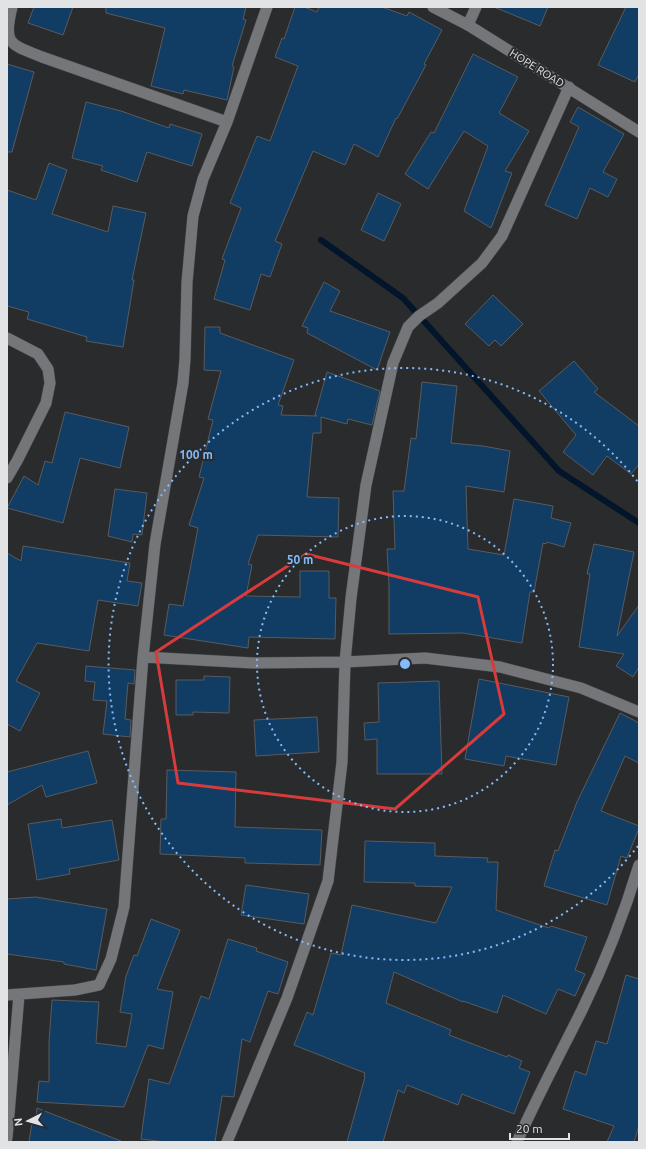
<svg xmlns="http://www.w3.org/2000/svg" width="646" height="1149" viewBox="0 0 646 1149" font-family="Ubuntu,sans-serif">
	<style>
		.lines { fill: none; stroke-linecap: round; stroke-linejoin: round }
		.stream { stroke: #02152a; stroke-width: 6 }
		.building { fill: #113c64; stroke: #595b5d }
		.minor-casing { stroke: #444647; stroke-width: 12 }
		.tertiary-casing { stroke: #444647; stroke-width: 12 }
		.minor { stroke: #747679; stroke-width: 11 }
		.tertiary { stroke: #747679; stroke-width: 11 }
		.marked { fill: none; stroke: #d73b3b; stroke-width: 3; stroke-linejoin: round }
		.ring { fill: none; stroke: #84bcfb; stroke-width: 2; stroke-dasharray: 2 4 }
		.labels { text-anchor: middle; stroke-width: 4; stroke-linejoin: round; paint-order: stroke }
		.street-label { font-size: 11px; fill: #e2e3e5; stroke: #292b2d }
		.centre { fill: #84bcfb; stroke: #292b2d; stroke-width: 2 }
		.ring-label { font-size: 12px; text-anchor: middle; font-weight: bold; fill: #84bcfb; stroke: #292b2d; stroke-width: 4; stroke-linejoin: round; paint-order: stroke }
	</style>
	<rect width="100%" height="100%" fill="#292b2d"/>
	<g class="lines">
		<path class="stream" d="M321,240l82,58 156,173 80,52"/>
	</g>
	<path class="building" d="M34,7h39l-10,28 -35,-12z
		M106,7h140l-3,12 3,1 -14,46 2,1 -7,33 -43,-10 -1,4 -32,-8 14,-58 -59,-15z
		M295,7h9l13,5 2,-5h63l25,9 2,-4 33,18 -18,34 2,1 -29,54 -1,-1 -18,39 -24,-13 -9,21 -32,-14 -38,90 7,3 -12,33 -9,-3 -11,36 -36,-11 11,-39 -3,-1 19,-51 -11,-5 27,-67 13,5 28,-75 -23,-9 7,-19 2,1z
		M494,7h54l-8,19z
		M626,7h13v67l-4,8 -37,-17z
		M473,54l45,23 -19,36 30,18 -24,40 7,2 -21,55 -27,-17 24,-65 -24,-15 -36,58 -23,-15 26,-42 3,1z
		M7,64l27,8 -22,80h-5z
		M86,102l35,9 48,17 1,-4 32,10 -10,32 -45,-14 -10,30 -36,-12 2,-4 -31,-8z
		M578,107l46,27 -21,38 14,7 -9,18 -18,-9 -13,31 -32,-14 34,-78 -9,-5z
		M49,163l18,7 -15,44 56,18 5,-26 33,7 -14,67h2l-11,67 -37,-6 1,-4 -60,-18 2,-7 -22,-6v-116l29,10z
		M378,193l23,11 -17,37 -23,-11z
		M324,282l16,9 -10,20 60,21 -13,38 -70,-37 1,-5 -6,-2z
		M493,295l30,29 -22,22 -6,-6 -6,6 -24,-22z
		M205,327h15v6l74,27 -16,45 5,1 -2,9 36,1 -2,-1 12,-43 53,19 -8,34 -24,-6 -1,5 -26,-7v16h-8l-6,64 32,1 -1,39 -80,-2 -10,29 4,1 -6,31 54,1v-26h29v27h7l-1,41 -86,-2 -1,11 -84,-13 5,-31 14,2 15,-78 -9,-3 15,-47 -5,-1 14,-57 -5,-1 13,-48 -17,-1z
		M574,361l24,28 -4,3 45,34v38l-8,10 -24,-18 -14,19 -30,-23 13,-17 -37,-44z
		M422,382l35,4 -6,57 32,3 27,5 -6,41 -38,-6 2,63 36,6 10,-56 39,7 -2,12 20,5 -7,24 -17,-5 -1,2 -3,-1 -9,49h-4l-8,51 -59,-10 -74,1v-49l-2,-36h8l-2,-58h11l7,-53 5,1z
		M65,412l64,15 -9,41 -40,-10 -17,65 -56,-15 17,-32 14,9 7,-24 7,2z
		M115,489l32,4 -5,42 -9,-1 -1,8 -24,-6z
		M594,544l40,8 -17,84 22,-31v62l-6,10 -17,-11 8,-12 -45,-7 11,-73h-3z
		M23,546l107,17 -3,18 15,2 -4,23 -40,-6 -9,51 -52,-8 -21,38 24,12 -20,38 -13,-7v-171l14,8z
		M86,666l49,4 -1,14 -6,-1 -3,36 6,1 -1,17 -27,-3 4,-33 -14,-1 2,-18 -10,-1z
		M204,676l26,1 -1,36 -36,-1v3h-17v-35h28z
		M479,679l90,18 -13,68 -50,-9 -2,10 -39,-7z
		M439,681l3,93h-65v-35l-12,1 -1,-17 15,-1 -1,-39z
		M620,713l19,10v40l-14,-7 -24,55 38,15v2l-12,30 -6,-2 -14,49 -63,-19 11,-36 3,1 19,-49z
		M317,717l2,35 -63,4 -2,-36z
		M88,751l9,32 -51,14 -4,-12 -35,20v-33z
		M167,770l69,2 -1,55 87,3 -2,35 -75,-2v-5l-85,-4 1,-35h5z
		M61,819l1,9 50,-8 7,40 -50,9 1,5 -33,6 -9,-56z
		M365,841l70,2v13l53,2 -1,4h11l-2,48 53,18 2,-2 36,11 -12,33 10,4 -10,22 -17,-7 -12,25 -43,-19 -6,18 -34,-12v1l-69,-30 -8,31 65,27 -2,5 58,22 1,-2 14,6 -3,7 11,4 -16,42 -52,-20 -4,11 -51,-20 -3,8 -6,-3 -15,52h-36l18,-65 -1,-1 1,-3 -71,-28 13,-33 6,3 18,-62 10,2 11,-50 84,18 16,-36 -37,-1v-3l-51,-1z
		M246,885l63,9 -5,30 -63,-9z
		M36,897l71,12 -11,61 -32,-6v-2l-57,-8v-55z
		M151,919l29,11 -23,59 16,3 -10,57 -15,-4 -24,62 -87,-5 2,-21 10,1v-40l3,-42 47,2 -3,41 30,4 6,-33 -12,-2 6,-36 8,-21 3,1z
		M228,939l29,9 -1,3 32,11 -10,32 -10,-3 -18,51 -8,-3 -8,58 -12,-1 -7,46h-49l-25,-3 8,-60 20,5 32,-88 8,3z
		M626,975l13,4v147l-5,16h-27l7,-16 -51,-17 12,-38 11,4 10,-34 11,3z
		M37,1108l84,33v1h-92l3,-19 3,1z"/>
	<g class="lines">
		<defs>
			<path id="minor" d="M12,7c-9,37 -3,37 30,50l185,65
				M468,25l8,-18
				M7,338l31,16 10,15 2,14 -4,20 -29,58 -10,17
				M143,657l110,6 92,-1 80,-4 75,9 81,21 58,24
				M7,995l68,-5 24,-5 12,-26 13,-52 19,-250 12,-113 28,-161 2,-24 2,-77 6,-66 10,-37 24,-57 40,-115
				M7,1138l12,-143
				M227,1142l60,-144 41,-117 14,-119 3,-100 6,-64 15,-113 27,-122 15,-36 11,-11 19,-13 44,-40 20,-27 67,-149
				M517,1142c20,-45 43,-88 65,-132 22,-45 42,-96 57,-145"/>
			<path id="tertiary" d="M433,7l35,18 171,107"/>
		</defs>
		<use href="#minor" class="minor-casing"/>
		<use href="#tertiary" class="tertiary-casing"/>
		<use href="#minor" class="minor"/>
		<use href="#tertiary" class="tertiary"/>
	</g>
	<path class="marked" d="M306,554l172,43 26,117 -109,95 -217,-26 -22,-131z"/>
	<g class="ring">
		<circle cx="405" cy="664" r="148"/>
		<path d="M638 846A296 296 0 1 1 638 482"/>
	</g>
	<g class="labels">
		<g class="street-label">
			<text transform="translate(537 68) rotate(32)" y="4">HOPE ROAD</text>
		</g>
	</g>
	<circle cx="405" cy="664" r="6" class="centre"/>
	<g class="ring-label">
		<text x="196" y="459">100 m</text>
		<text x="300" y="564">50 m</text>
	</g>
	<rect width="646" height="1149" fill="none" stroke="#e2e3e5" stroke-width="16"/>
	<g transform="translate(28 1121) rotate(264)" stroke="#292b2d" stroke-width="3" paint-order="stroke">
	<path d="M0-3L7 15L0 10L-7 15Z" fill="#e2e3e5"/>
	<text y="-6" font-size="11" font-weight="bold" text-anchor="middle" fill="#e2e3e5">N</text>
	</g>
	<path d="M510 1133v6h59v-6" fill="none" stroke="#e2e3e5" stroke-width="2"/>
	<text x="516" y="1133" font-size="12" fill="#e2e3e5" stroke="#292b2d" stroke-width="3" paint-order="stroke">20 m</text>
</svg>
